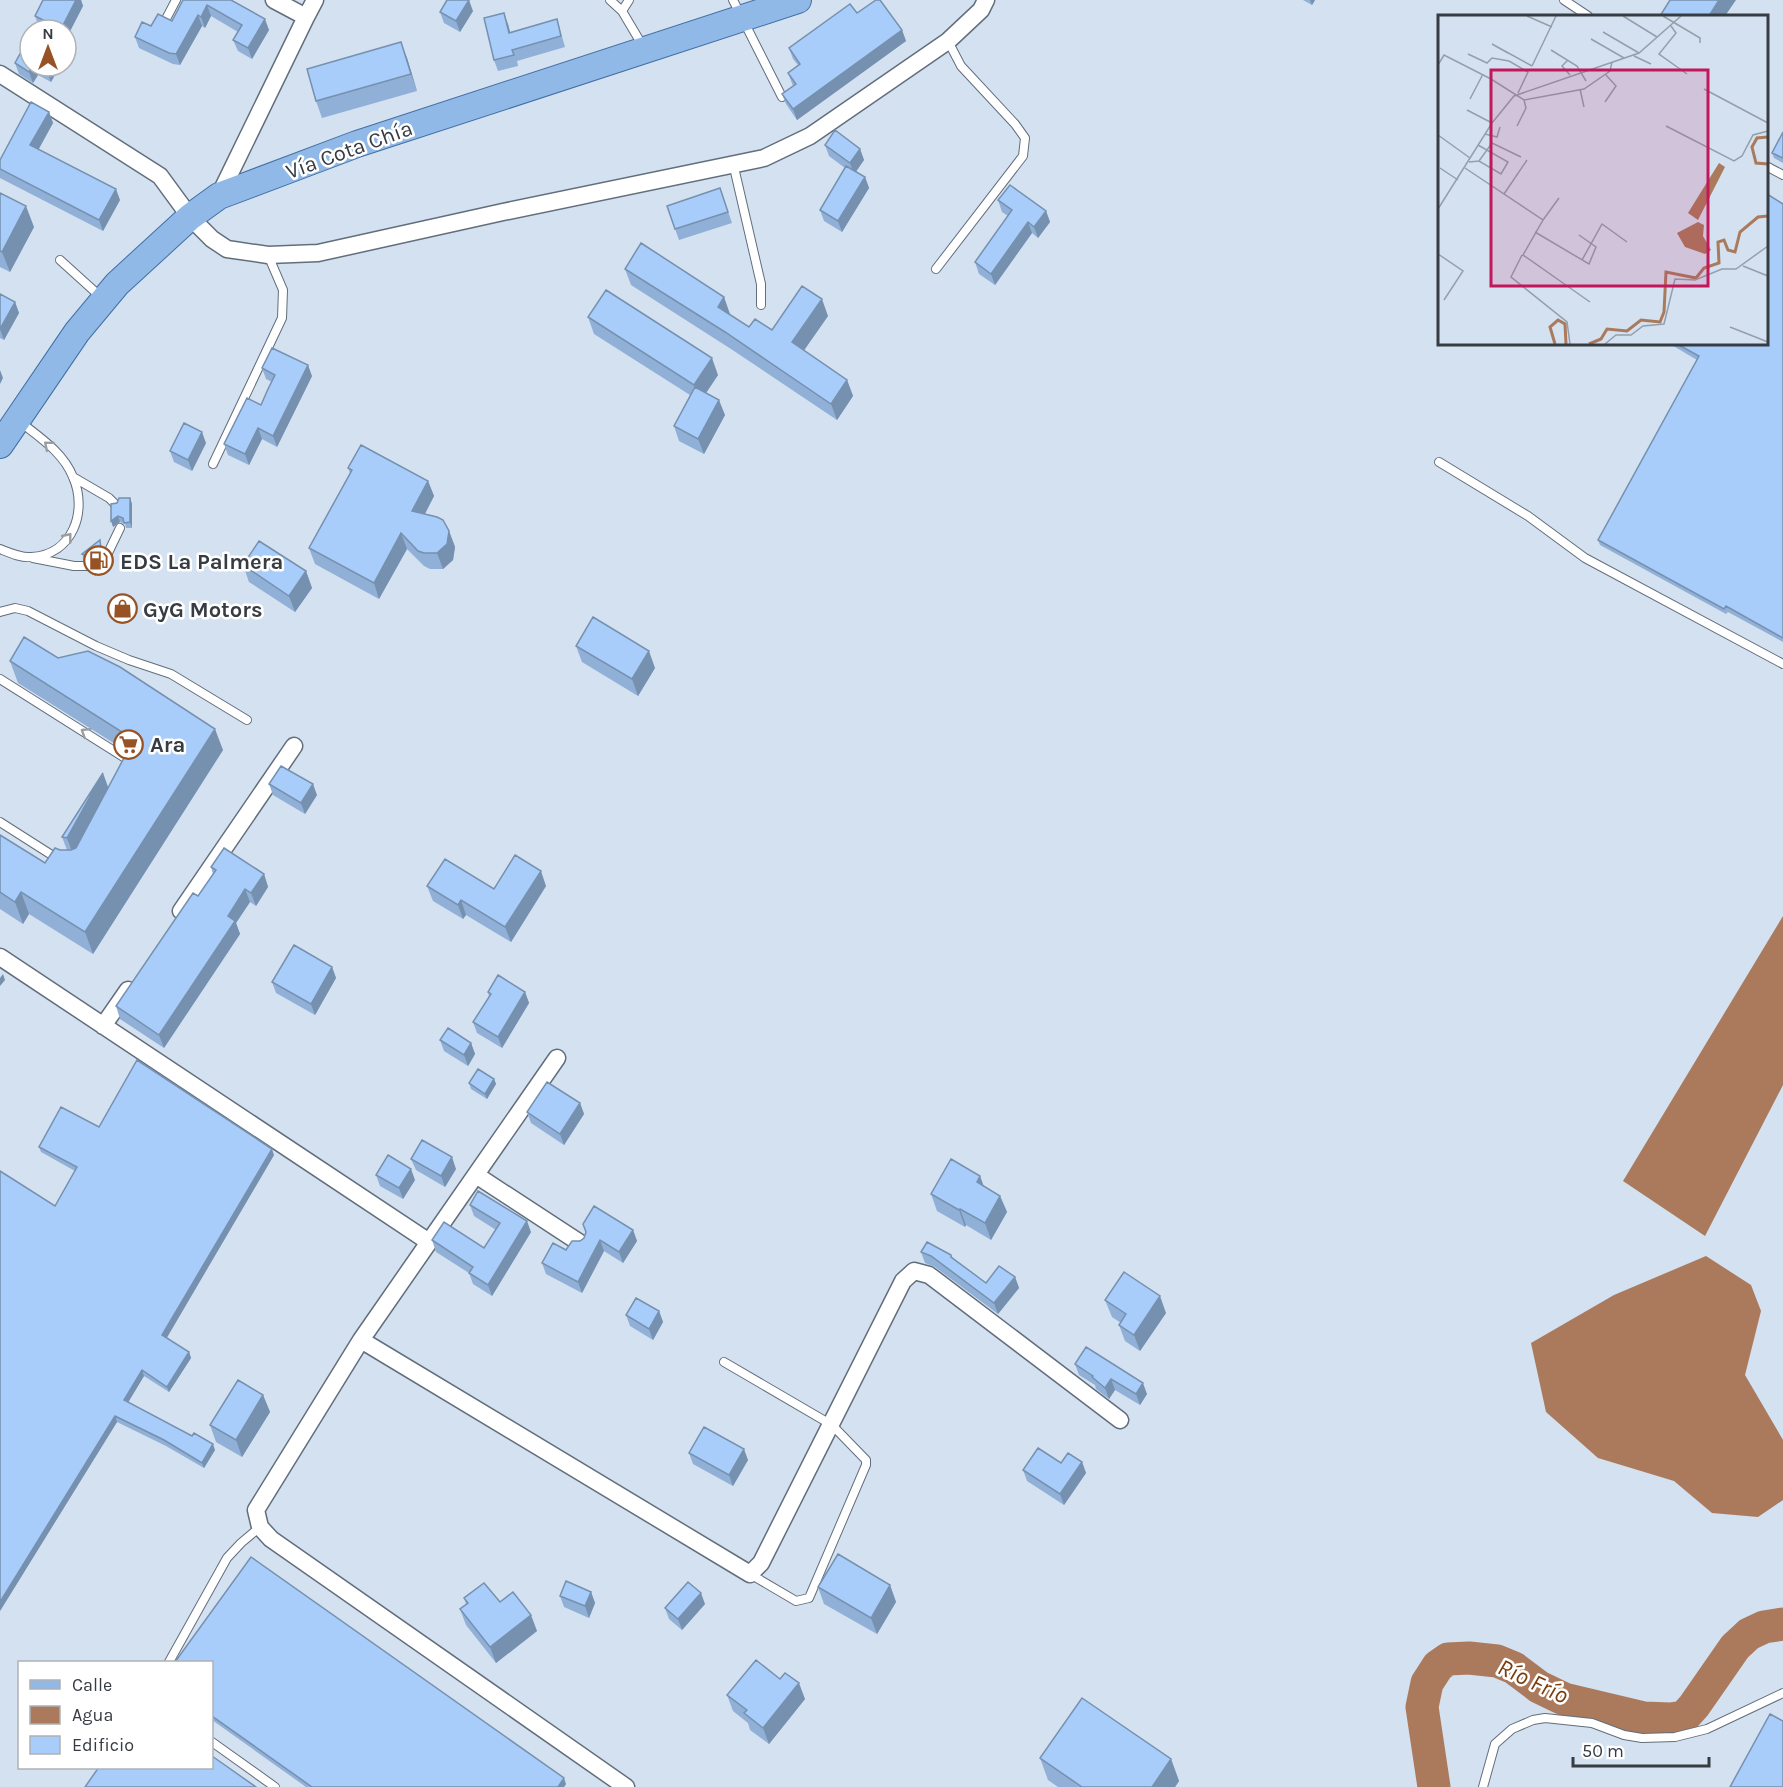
<svg xmlns="http://www.w3.org/2000/svg" width="1783" height="1787" viewBox="0 0 1783 1787" font-family="Karla,sans-serif">
	<style>
		.water { fill: #ab7a5d }
		.lines { fill: none; stroke-linecap: round; stroke-linejoin: round }
		.river { stroke: #ab7a5d; stroke-width: 33 }
		.lane-casing { stroke: #626e7c; stroke-width: 10 }
		.street-casing { stroke: #626e7c; stroke-width: 19 }
		.primary-casing { stroke: #416fa3; stroke-width: 28 }
		.lane { stroke: #fff; stroke-width: 8 }
		.street { stroke: #fff; stroke-width: 16 }
		.primary { stroke: #91b9e7; stroke-width: 26 }
		.wall { fill: #90b0d7 }
		.shaded-wall { fill: #7690af }
		.building { fill: #a8cdfa; stroke: #7690af; stroke-width: 1.5 }
		.oneway { stroke: #9b9ea1 }
		.labels { text-anchor: middle; stroke-width: 5; stroke-linejoin: round; paint-order: stroke }
		.street-label { font-size: 22px; fill: #373c43; stroke: #fff }
		.poi-label { font-size: 22px; font-weight: bold; fill: #373c43; stroke: #fff; text-anchor: start }
		.water-label { font-size: 24px; font-style: italic; fill: #7b3c0b; stroke: #fff }
		.inset-river { fill: none; stroke: #ab7a5d; stroke-width: 3 }
		.inset-road { fill: none; stroke: #959fab; stroke-width: 1.5 }
		.view { fill: #c2185b; fill-opacity: 0.15; stroke: #c2185b; stroke-width: 3 }
		.inset-edge { fill: none; stroke: #373c43; stroke-width: 3 }
	</style>
	<rect width="100%" height="100%" fill="#d3e1f0"/>
	<path class="water" d="M1783,916v169l-78,151 -82,-55z
		M1706,1256l45,29 10,26 -16,64 38,65v60l-25,17 -46,-4 -38,-32 -76,-23 -52,-46 -15,-69 83,-48z"/>
	<g class="lines">
		<path class="river" d="M1434,1787l-12,-80 5,-24 11,-17 10,-7 21,-1 28,3 17,7 25,19 25,12 80,19 26,1 14,-2 10,-11 41,-59 14,-13 15,-7 19,-3"/>
		<defs>
			<path id="lane" d="M610,0l12,11 22,37
				M733,0l49,97
				M1564,0l24,16
				M622,11l7,-11
				M167,17l9,-17
				M733,163l28,121v21
				M1766,166l17,9
				M60,260l42,38
				M936,269l87,-113 2,-18 -10,-14 -54,-58 -13,-25
				M1439,462l89,54 57,42 198,106
				M213,464l69,-146 1,-28 -15,-35
				M73,477l36,21 6,6
				M0,549c10,4 21,9 31,8 42,-2 57,-46 42,-80 -10,-25 -34,-40 -54,-56
				M108,553l12,-25
				M33,558l41,8h14
				M0,612l15,-4 13,3 68,35 33,14 42,14 76,46
				M0,679l133,84
				M0,822l58,37
				M724,1362l108,63 34,35v5l-57,133 -13,3 -46,-27
				M169,1662l58,-104 14,-15 19,-16
				M212,1742l63,45
				M1483,1787l12,-43 17,-15 21,-9 12,-2 47,5 32,12 18,3 33,-1 32,-8 76,-36"/>
			<path id="street" d="M306,17l9,-17
				M0,74l160,102 30,41 22,22 15,10 41,6 50,-2 185,-41 261,-54 46,-22 138,-95 33,-31 5,-10
				M219,196l87,-179 -32,-17
				M181,911l113,-165
				M0,957l429,285 -68,98 -105,170 4,17 11,12 355,248
				M103,1026l25,-36
				M476,1175l104,68
				M429,1242l128,-184
				M361,1340l389,234 11,-11 142,-282 11,-10 15,4 191,145"/>
			<path id="primary" d="M0,445l77,-113 40,-48 73,-67 29,-21 138,-52 441,-144"/>
		</defs>
		<use href="#lane" class="lane-casing"/>
		<use href="#street" class="street-casing"/>
		<use href="#primary" class="primary-casing"/>
		<use href="#lane" class="lane"/>
		<use href="#street" class="street"/>
		<use href="#primary" class="primary"/>
	</g>
	<path class="wall" d="M43,0h38l2,6 -17,33v-9h-21l-6,-3 -4,-11z
		M183,0h48l38,30 -17,29 -14,-8 -5,-11 5,-8 -27,-16 -6,12 -3,-2 -22,39 -7,-1 -34,-16 -4,-11 16,-11 21,-5z
		M1303,0h12l-3,5z
		M473,11l-13,21 -16,-9 -4,-11z
		M857,13l45,17 4,11 -109,79 -11,-16 -4,-10 11,-8 -5,-13 10,-8 -5,-6 -4,-11z
		M557,19l8,28 -48,14 1,5 -20,5 -4,-11 14,-36 2,8z
		M407,58l10,33 -95,27 -6,-17z
		M15,63l15,3h30l-9,16 -13,-7 -5,8 -14,-9z
		M49,112l4,11 -15,26 82,51 -17,31 -103,-53v-18z
		M1783,132v31l-9,-5 -2,-5z
		M825,145l35,4 4,11 -8,12 9,5 4,11 -27,44 -18,-11 -4,-11 25,-42 -16,-12z
		M720,188l12,35 -53,17 -12,-34z
		M0,193l34,34 -24,45 -10,-5z
		M998,200l48,11 4,11 -12,16 -6,-5 -37,52 -16,-11 -4,-12 33,-46 -6,-4z
		M1783,204v438l-55,-30 -2,2 -126,-69 -2,-5 99,-180 -27,-16h97z
		M625,269l99,28 5,17 20,13 23,3 56,-14 -24,34 43,30 6,16 -16,24 -106,-71 -100,-64z
		M0,294l15,8 4,11 -15,27 -4,-2z
		M588,317l130,58 -12,18 19,22 -21,39 -25,-13 -5,-15 16,-31 -96,-61z
		M262,368l50,8 -35,71 -15,-8 -13,26 -21,-10 -4,-11 37,-39 11,-23 -6,-3z
		M206,443l-14,28 -18,-9 -4,-11z
		M348,468l80,13 6,15 -9,18 24,17 6,16 -2,13 -10,9h-13l-6,-3 -17,-17 -28,50 -64,-35 -6,-16 41,-75z
		M130,498l2,6v24h-6l-1,-4 -5,-2 -7,5 4,-24z
		M102,546l1,6 11,10 -19,14 -3,-5 -2,-5 2,-4 -8,-2 -2,-6z
		M243,565l63,6 6,17 -17,24 -46,-30z
		M576,646l79,22 -17,28 -56,-34z
		M58,658l165,92 -130,204 -64,-40 -6,10 -23,-15v-74l45,28 15,-13h7l-5,-13 46,-49 20,-36 -110,-69 -8,-22z
		M269,784l48,11 -12,19 -32,-19z
		M211,867l53,7 4,13 -12,19 -6,-4 -14,21 4,11 -76,114 -44,-29 -4,-13 82,-110 15,-22z
		M427,886l67,3 52,-3 -35,56 -45,-27 -3,4 -30,-18z
		M332,967l4,11 -21,37 -39,-22 -4,-11z
		M488,992h37l4,11 -27,45 -25,-15 -4,-11 16,-25z
		M440,1040l31,3 4,11 -7,12 -24,-15z
		M494,1079l2,5 -9,15 -16,-10 -2,-6z
		M580,1103l4,11 -20,31 -33,-22 -4,-11z
		M99,1127l175,28 -108,183 23,14 2,6 -22,34 -25,-16 -16,26 87,48 -11,18 -38,-22 -49,-24 -117,189 55,-405 20,-35 -34,-19 -2,-5z
		M411,1159l45,10 -11,18 -29,-17z
		M376,1175l39,5 -12,19 -23,-13z
		M980,1176l4,11 16,9 7,16 -16,28 -25,-15 -1,2 -28,-16 -6,-17z
		M470,1205l61,27 -39,64 -19,-12 -4,-11 -33,-21 -4,-12 52,8 12,-18 -22,-14z
		M583,1224l50,6 4,11 -14,22 -19,-12 -22,42 -36,-19 -4,-11 24,-13 18,-12 2,-5z
		M921,1252l30,3 2,3 33,25 29,-6 4,11 -21,26 -63,-47 -10,-4z
		M1105,1300l61,13 -26,38 -15,-10 -6,-16 2,-2 -9,-6z
		M659,1311l4,11 -10,18 -23,-14 -4,-11z
		M1075,1364l72,30 -7,11 -25,-15 -6,9 -13,-10 -1,-4 -16,-10z
		M263,1395l7,17 -28,45 -26,-15 -6,-17z
		M689,1453l59,7 -15,26 -40,-22z
		M1082,1462l4,11 -22,32 -37,-24 -4,-11 38,-7z
		M890,1585l6,17 -19,32 -53,-30 -6,-17z
		M591,1592l4,11 -6,15 -25,-11 -4,-11z
		M464,1598l36,4 37,29 -41,32 -30,-38 -6,-16 6,-5z
		M705,1604l-23,26 -13,-11 -4,-11z
		M212,1662l354,122 -2,3h-258l-94,-67z
		M727,1695l78,4 -36,45 -19,-14 -2,-7 -15,-12z
		M1040,1758l131,1 8,22 -4,6h-117l-10,-7z"/>
	<path class="shaded-wall" d="M76,0h5l2,6 -17,33v-9h-4l-1,-1z
		M469,0l4,11 -13,21 -4,-11z
		M1310,0h5l-3,5z
		M1719,0h17l-11,16h-16z
		M207,5l4,11 -6,12 -4,-11z
		M504,13l4,11 5,20 -4,-11z
		M198,15l4,11 -22,39 -4,-11z
		M265,19l4,11 -17,29 -4,-11z
		M902,30l4,11 -109,79 -4,-11z
		M401,42l6,16 10,33 -6,-17z
		M32,66h2l4,9 -5,8 -4,-11z
		M50,66h10l-9,16 -4,-11z
		M49,112l4,11 -18,33 -5,-11z
		M860,149l4,11 -10,14 -4,-11z
		M865,177l4,11 -27,44 -4,-11z
		M116,189l4,11 -17,31 -4,-11z
		M26,206l8,21 -24,45 -8,-20z
		M1046,211l4,11 -12,16 -4,-11z
		M1028,222l4,11 -37,52 -4,-11z
		M724,297l6,17 -6,9 -6,-16z
		M822,299l6,17 -30,43 -6,-17z
		M15,302l4,11 -15,27 -4,-11z
		M712,358l6,17 -18,27 -6,-17z
		M308,365l4,11 -35,71 -4,-11z
		M0,370l3,8 -3,6z
		M847,380l6,16 -16,24 -6,-16z
		M719,400l6,15 -21,39 -6,-15z
		M258,428l4,11 -13,26 -4,-11z
		M202,432l4,11 -14,28 -4,-11z
		M428,481l6,15 -16,31 -6,-16z
		M130,498l2,6v24l-2,-6z
		M118,516l2,6 -7,5 -2,-6z
		M449,531l6,16 -2,13 -10,9 -6,-16z
		M401,533l6,16 -28,50 -5,-16z
		M112,557l2,5 -19,14 -2,-5z
		M306,571l6,17 -17,24 -6,-16z
		M649,651l6,17 -17,28 -6,-17z
		M215,729l8,21 -130,204 -8,-22z
		M103,773l8,22 -36,65 -8,-22z
		M313,784l4,11 -12,19 -4,-11z
		M541,871l5,15 -35,56 -6,-15z
		M264,874l4,13 -12,19 -5,-13z
		M245,889l5,13 -14,21 4,11 -76,114 -5,-13 69,-119z
		M21,892l8,22 -6,10 -8,-22z
		M461,900l5,15 -3,4 -5,-14z
		M332,967l4,11 -21,37 -4,-11z
		M3,974l2,6 -5,6v-8z
		M525,992l4,11 -27,45 -4,-11z
		M471,1043l4,11 -7,12 -4,-11z
		M494,1079l2,5 -9,15 -2,-5z
		M580,1103l4,11 -20,31 -4,-11z
		M272,1149l2,6 -109,186 -3,-6z
		M452,1157l4,12 -11,18 -4,-11z
		M411,1169l4,11 -12,19 -4,-11z
		M980,1176l6,17 -9,-11z
		M1000,1196l7,16 -16,28 -6,-17z
		M960,1209l6,16 -1,2 -6,-17z
		M527,1221l4,11 -39,64 -4,-11z
		M633,1230l4,11 -14,22 -4,-11z
		M600,1240l4,11 -22,42 -4,-11z
		M1015,1277l4,11 -21,26 -4,-11z
		M1160,1296l6,17 -26,38 -6,-16z
		M659,1311l4,11 -10,18 -4,-11z
		M189,1352l2,6 -22,34 -2,-5z
		M142,1370l2,6 -18,30 -2,-6z
		M1111,1379l4,11 -6,9 -4,-11z
		M1143,1383l4,11 -7,11 -4,-11z
		M263,1395l7,17 -28,45 -6,-17z
		M115,1416l2,6 -117,189v-9z
		M213,1444l2,6 -11,18 -2,-5z
		M744,1449l4,11 -15,26 -4,-11z
		M1082,1462l4,11 -22,32 -4,-11z
		M890,1585l6,17 -19,32 -6,-16z
		M591,1592l4,11 -6,15 -4,-12z
		M701,1593l4,11 -23,26 -4,-11z
		M531,1615l6,16 -41,32 -6,-16z
		M799,1683l6,16 -36,45 -6,-16z
		M1171,1759l8,22 -4,6h-23z
		M564,1778l2,6 -2,3h-6z"/>
	<path class="building" d="M43,0h33l-15,29 -26,-13z
		M183,0h48l34,19 -17,29 -15,-8 9,-15 -35,-20 -6,12 -3,-2 -22,39 -7,-1 -34,-16 7,-15 9,4 7,-12 14,7z
		M447,0h22l-13,21 -16,-9z
		M876,0h4l22,30 -109,79 -11,-15 14,-10 -8,-11 12,-9 -11,-16 61,-44 7,9z
		M1670,0h49l-10,16h-49z
		M504,13l5,20 48,-14 4,17 -49,14 2,5 -20,5 -10,-42z
		M401,42l10,32 -95,27 -9,-32z
		M21,52l9,6v8h2l-3,6 -14,-9z
		M38,66h12l-3,5z
		M31,102l18,10 -19,33 86,44 -17,31 -99,-51v-9z
		M835,130l25,19 -10,14 -25,-18z
		M1783,132v26l-11,-5z
		M846,166l19,11 -27,44 -18,-11z
		M1010,185l36,26 -12,16 -6,-5 -37,52 -16,-12 37,-52 -14,-10z
		M720,188l8,24 -53,17 -8,-23z
		M0,193l26,13 -24,46 -2,-1z
		M1767,194l16,10v434l-57,-32 -2,3 -126,-69 101,-184 -22,-12h90z
		M641,243l83,54 -6,10 31,20 6,-8 17,11 30,-44 20,13 -30,43 55,38 -16,24 -106,-72 -100,-63z
		M606,290l106,68 -18,27 -106,-68z
		M0,294l15,8 -15,27z
		M272,348l36,17 -35,71 -15,-8 -13,26 -21,-10 23,-46 14,7 7,-16 7,-14 -13,-7z
		M695,387l24,13 -21,39 -24,-13z
		M184,423l18,9 -14,28 -18,-9z
		M361,445l67,36 -16,30 25,6 6,3 6,11 -2,13 -10,9h-13l-6,-2 -17,-18 -27,50 -65,-35 43,-78 -4,-2z
		M119,498h11v24l-6,1 -1,-5 -5,-2 -7,5v-17l6,-1z
		M100,540l1,11 5,3 3,-1 3,4 -19,14 -3,-5 2,-5 -1,-4 -9,-3z
		M259,541l47,30 -17,25 -46,-31z
		M593,617l56,34 -17,28 -56,-33z
		M24,637l34,21 30,-7 32,16 95,62 -130,203 -64,-40 -6,10 -15,-10v-57l45,28 10,-15 5,2h11l5,-2 57,-107 -3,-4 -120,-76z
		M281,766l32,18 -12,19 -32,-19z
		M103,773l-36,65 -5,-1z
		M224,848l40,26 -13,19 -6,-4 -17,27 7,5 -76,114 -43,-29 77,-113 5,3 18,-26 -5,-3z
		M515,855l26,16 -36,56 -44,-27 -3,5 -31,-19 18,-27 49,30z
		M294,945l38,22 -21,37 -39,-22z
		M498,975l27,17 -27,45 -25,-15 18,-28 -3,-2z
		M448,1028l23,15 -7,12 -24,-15z
		M137,1060l135,89 -110,186 27,17 -22,35 -25,-17 -18,30 68,36 2,-3 19,11 -11,19 -38,-23 -49,-24 -115,186v-431l55,35 22,-39 -38,-20 22,-40 38,20z
		M478,1069l16,10 -9,15 -16,-11z
		M547,1082l33,21 -20,31 -33,-22z
		M422,1140l30,17 -11,19 -30,-17z
		M388,1155l23,14 -12,19 -23,-13z
		M951,1159l29,17 -3,6 23,14 -15,27 -25,-14 -1,1 -28,-16z
		M478,1191l49,30 -39,64 -19,-12 4,-6 -41,-27 12,-18 40,26 16,-25 -30,-18z
		M594,1206l39,24 -14,22 -19,-12 -22,42 -36,-19 11,-20 13,7 6,-9h8l4,-3 2,-6 -3,-8z
		M927,1242l24,13v2l35,26 13,-17 16,11 -21,26 -63,-47 -10,-4z
		M1124,1272l36,24 -26,39 -15,-10 7,-11 -21,-14z
		M636,1298l23,13 -10,18 -23,-14z
		M1086,1347l57,36 -7,11 -25,-15 -6,9 -13,-11 1,-1 -18,-12z
		M238,1380l25,15 -27,45 -26,-15z
		M704,1427l40,22 -15,26 -40,-22z
		M1038,1448l23,15 7,-10 14,9 -22,32 -37,-24z
		M838,1554l52,31 -19,33 -53,-31z
		M251,1557l313,221 -6,9h-246l-100,-71v-54h-37z
		M566,1581l25,11 -6,14 -25,-10z
		M688,1582l13,11 -23,26 -13,-11z
		M484,1583l16,19 13,-10 18,23 -41,32 -30,-38 8,-6 -4,-5z
		M756,1660l24,19 5,-6 14,10 -36,45 -19,-15 3,-3 -20,-15z
		M1082,1698l89,61 -19,28h-70l-42,-29z
		M1770,1714l13,7v66h-53z
		M212,1756l44,31h-171l14,-20h113z"/>
	<defs><path id="oneway-chevron" d="M-2-3.5L2.5 0L-2 3.5" fill="none" stroke-width="1.6" stroke-linecap="round" stroke-linejoin="round" transform="scale(1.5)"/></defs>
	<g class="oneway">
		<use href="#oneway-chevron" transform="translate(48 445) rotate(-140)"/>
		<use href="#oneway-chevron" transform="translate(68 537) rotate(-51)"/>
		<use href="#oneway-chevron" transform="translate(85 732) rotate(-148)"/>
	</g>
	<defs>
		<symbol id="fuel-ring" viewBox="-11 -11 22 22"><circle r="9.5" fill="#fff" stroke="#975325" stroke-width="1.5"/><path d="M-5.5-6h7V0h2V4h1.3V-2.5L3-4.5l.8-.8L6-3V5H2.5V1h-1V6h-7ZM-4.2-4.7v3.2H.2V-4.7Z" fill="#975325"/></symbol>
		<symbol id="shop-ring" viewBox="-11 -11 22 22"><circle r="9.5" fill="#fff" stroke="#975325" stroke-width="1.5"/><path d="M-5-2.5h2.3a2.7 3.5 0 0 1 5.4 0H5L5.5 6h-11ZM-1.5-2.5h3a1.5 2.3 0 0 0-3 0Z" fill="#975325"/></symbol>
		<symbol id="supermarket-ring" viewBox="-11 -11 22 22"><circle r="9.5" fill="#fff" stroke="#975325" stroke-width="1.5"/><path d="M-6-5.5h2.5l.6 2H6L4.5 2H-2.5L-4.4-4H-6ZM-1.5 3.2a1.3 1.3 0 1 0 .1 0ZM3 3.2a1.3 1.3 0 1 0 .1 0Z" fill="#975325"/></symbol>
	</defs>
	<g fill-rule="evenodd">
		<use href="#fuel-ring" x="82" y="544" width="33" height="33"/>
		<use href="#shop-ring" x="106" y="592" width="33" height="33"/>
		<use href="#supermarket-ring" x="112" y="728" width="33" height="33"/>
	</g>
	<g class="labels">
		<g class="street-label">
			<text transform="translate(349 149) rotate(-20)" y="8">Vía Cota Chía</text>
		</g>
		<g class="poi-label">
			<text x="120" y="569">EDS La Palmera</text>
			<text x="143" y="617">GyG Motors</text>
			<text x="150" y="752">Ara</text>
		</g>
		<g class="water-label">
			<text transform="translate(1533 1681) rotate(25)" y="8">Río Frío</text>
		</g>
	</g>
	<g transform="translate(1438 15)">
		<rect width="330" height="330" fill="#d3e1f0"/>
		<path d="M281,148l6,4 -27,53 -10,-7zM260,207l6,3 -1,11 8,14 -6,4 -20,-7 -8,-14z" fill="#ab7a5d"/>
		<path class="inset-river" d="M330,122l-11,1 -5,9 4,16 12,1M117,329l-5,-17 8,-7 7,4 1,20M151,329l12,-5 6,-10 20,2 14,-11 19,2 4,-10 2,-40 30,6 8,-10 15,-5 -1,-21 6,-2 4,10 7,2 5,-20 18,-15 10,-1"/>
		<path class="inset-road" d="M89,1l25,11M185,1l34,21M225,1l37,22v5M233,11l5,7 -17,21 28,20M165,17l36,21M153,24l33,19M113,35l26,16 9,15M70,38l-16,-9 40,22M30,39l19,9 5,-5 17,3 19,11 -10,21M196,41l17,8M130,45l-6,6 8,9M0,50l6,-10 47,24 33,21 60,-11 26,-18 2,-9M94,51l24,-50M142,74l4,18M266,74l64,34M32,84l13,-25M167,87l11,-16 -10,-11M29,95l25,13M79,111l9,-18 -2,-8M228,111l68,35 8,-5 11,-21 15,-4M47,119l12,3 3,-10M0,120l32,23M41,146l13,-18 29,14M31,147l10,-1 22,13 7,-12 -30,-17M2,153l18,12M27,153l78,52 -20,35 67,47M66,179l23,-34M0,194l54,-86 22,-27 125,-43 42,-37M105,205l16,-22M97,217l54,32 7,-17 -17,-12M0,239l25,17 -19,29M84,240l-11,22 56,45 3,22M144,245l20,-36 25,18M305,251l25,10M292,312l38,15M167,329l11,-9h15l12,-9 21,-2 11,-45 20,1 27,-11h14l32,-23"/>
		<path class="view" d="M53,55h217v216h-217z"/>
		<rect width="330" height="330" class="inset-edge"/>
	</g>
	<rect x="18" y="1661" width="195" height="108" fill="#ffffff" stroke="#afb1b4" stroke-width="1.5"/>
	<rect x="30" y="1680" width="30" height="9" fill="#91b9e7" stroke="#afb1b4" stroke-width="1.5"/>
	<text x="72" y="1691" font-size="18" fill="#373c43">Calle</text>
	<rect x="30" y="1706" width="30" height="18" fill="#ab7a5d" stroke="#afb1b4" stroke-width="1.5"/>
	<text x="72" y="1721" font-size="18" fill="#373c43">Agua</text>
	<rect x="30" y="1736" width="30" height="18" fill="#a8cdfa" stroke="#afb1b4" stroke-width="1.5"/>
	<text x="72" y="1751" font-size="18" fill="#373c43">Edificio</text>
	<g transform="translate(48 48)"><circle r="28" fill="#ffffff" stroke="#afb1b4" stroke-width="1.5"/>
	<path d="M0-4.5L10 22L0 15L-10 22Z" fill="#975325"/>
	<text y="-9" font-size="16" font-weight="bold" text-anchor="middle" fill="#373c43">N</text>
	</g>
	<path d="M1573 1757v9h136v-9" fill="none" stroke="#373c43" stroke-width="3"/>
	<text x="1582" y="1757" font-size="18" fill="#373c43" stroke="#ffffff" stroke-width="4.5" paint-order="stroke">50 m</text>
</svg>
